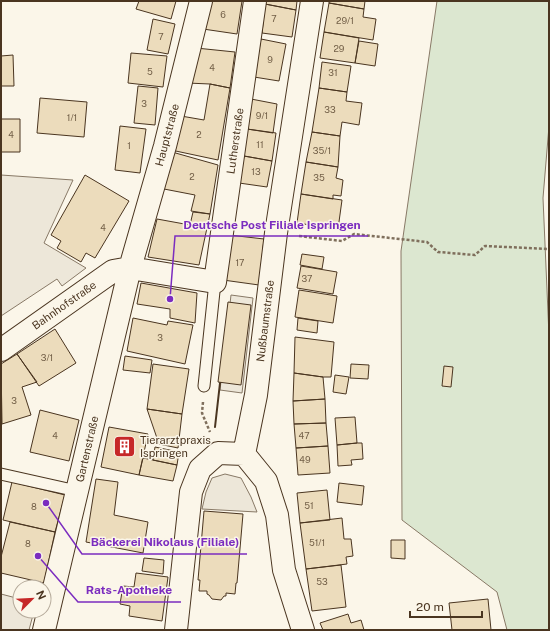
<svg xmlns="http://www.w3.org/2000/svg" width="550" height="631" viewBox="0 0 550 631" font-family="'Public Sans',sans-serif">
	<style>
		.green { fill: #dce7d0; stroke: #887966 }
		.parking { fill: #ede7d9; stroke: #887966 }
		.building { fill: #ecdcbc; stroke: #4a3520 }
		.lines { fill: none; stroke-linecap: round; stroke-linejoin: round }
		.lane-casing { stroke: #4a3520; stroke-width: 13 }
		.street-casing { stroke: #4a3520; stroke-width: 24 }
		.path { stroke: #7f6f5c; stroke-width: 2.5; stroke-dasharray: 3 2; stroke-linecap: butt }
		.lane { stroke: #fbf6e9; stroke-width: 11 }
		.street { stroke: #fbf6e9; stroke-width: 22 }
		.wall { stroke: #4a3520; stroke-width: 2 }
		.labels { text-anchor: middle; stroke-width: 3; stroke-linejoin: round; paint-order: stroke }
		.number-label { font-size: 9px; fill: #725f47 }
		.street-label { font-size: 11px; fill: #4a3520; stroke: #fbf6e9 }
		.poi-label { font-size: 11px; fill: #4a3520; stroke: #fbf6e9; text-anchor: start }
		.leader { fill: none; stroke: #7b2cbf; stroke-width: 1.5 }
		.callout-dot { fill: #7b2cbf; stroke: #fbf6e9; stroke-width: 1.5 }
		.callout-label { font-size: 12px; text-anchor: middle; font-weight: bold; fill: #7b2cbf; stroke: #fbf6e9; stroke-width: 3; stroke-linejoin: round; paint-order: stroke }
	</style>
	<rect width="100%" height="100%" fill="#fbf6e9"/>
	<path class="green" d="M437,1h112v125l-6,72 6,138v294h-42l-10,-38 -95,-72 -1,-269z"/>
	<path class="parking" d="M1,175l72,5 -29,63 42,25 -24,18 -5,-7 -56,37z
		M231,295l22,3 -11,95 -22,-3z
		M225,474l16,4 10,19 6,15 -55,-3 4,-17 6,-14z
		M1,594l19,5v12h14l-5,19h-28z"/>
	<path class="building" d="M139,1h37l-5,18 -35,-10z
		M210,1h32l-5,33 -34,-5z
		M266,1h31l-1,9 -31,-6z
		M329,1h36l-1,8 -35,-6z
		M329,3l35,6 -1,8 13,2 -3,21 -49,-8z
		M265,4l31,6 -4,27 -30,-4z
		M153,19l22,5 -7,30 -21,-4z
		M324,32l35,6 -4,25 -35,-5z
		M261,39l25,5 -7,37 -25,-4z
		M359,41l19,3 -3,22 -20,-3z
		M196,48l39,4 -5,36 -20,-4 -23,-1z
		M131,53l36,3 -4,31 -35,-4z
		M13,55l1,31h-13v-30z
		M322,62l29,4 -4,26 -28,-4z
		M210,84l20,4 -12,72 -47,-10 10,-34 23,4z
		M138,86l20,2 -3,37 -21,-2z
		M319,88l28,4 -1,9 16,2 -3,22 -17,-3 -2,14 -28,-4z
		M40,98l47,4 -3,35 -47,-4z
		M251,99l26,5 -4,29 -26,-4z
		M1,119h19v33h-19z
		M120,126l26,3 -6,44 -25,-3z
		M247,129l29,4 -4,28 -28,-5z
		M312,132l28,4 -2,31 -32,-5z
		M172,152l46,13 -8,49 -19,-3 4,-16 -31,-6z
		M244,156l28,5 -5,26 -28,-4z
		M306,162l32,5 -2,11 7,2 -2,16 -8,-1v4l-32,-5z
		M85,175l44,26 -34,57 -9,-5 -5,9 -24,-14 4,-7 -10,-6z
		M301,194l41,6 -4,29 -41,-6z
		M193,212l17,2 -11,51 -51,-8 9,-38 33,6z
		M229,235l35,4 -5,46 -36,-5z
		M302,254l22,3 -2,12 -22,-4z
		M301,266l36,6 -4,22 -36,-6z
		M141,283l56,10 -2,30 -25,-5v-9l-33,-5z
		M299,290l38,6 -4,27 -38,-6z
		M228,302l23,3 -10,80 -23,-3z
		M133,318l34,7 1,-4 25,4 -8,39 -58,-13z
		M298,318l20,3 -1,12 -20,-3z
		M55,329l21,34 -37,23 -22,-32z
		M295,337l39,5 -3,35h-8l-29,-4z
		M17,354l20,28 -15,5 9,28 -29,9 -1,-60z
		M125,356l27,4 -2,13 -27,-3z
		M153,364l36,5 -7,45 -35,-5z
		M351,364l18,1 -1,14 -18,-1z
		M444,366l9,1 -2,20 -9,-1z
		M294,373l29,4 2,22 -32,2z
		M335,375l14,2 -3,17 -13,-2z
		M325,399l1,24 -32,1 -1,-23z
		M147,409l35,5 -4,34 -19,-4z
		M40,410l39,10 -10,41 -39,-9z
		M355,417l2,26 -20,2 -2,-27z
		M326,423l2,23 -32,2 -2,-24z
		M109,427l39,7 -9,41 -38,-8z
		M357,443h5l1,16 -12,1 1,5 -14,1 -1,-21z
		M328,446l2,27 -32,2 -2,-27z
		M155,447l24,5 -2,13 -24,-5z
		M143,458l34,7 -4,16 -34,-6z
		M96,479l22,3 -4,33 34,7 -5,31 -57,-11z
		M12,482l53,13 -10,37 -52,-12z
		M339,483l25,3 -2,19 -25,-3z
		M327,490l3,30 -30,3 -3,-30z
		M204,511l39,3 -6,69h-1l-1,11 -9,-1v3h-2l-3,4 -9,-1 -3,-4 -2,-1v-3h-8l1,-11h-2z
		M342,518l2,21h7l2,17 -7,1 1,7 -41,5 -6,-46z
		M10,522l45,10 -11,51 -43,-10v-16z
		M391,540h14v19l-14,-1z
		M144,558l20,2 -1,14 -21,-3z
		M341,565l5,42 -34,4 -6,-42z
		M136,573l32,4 -6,44 -33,-5 1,-10 -10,-2 3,-18 11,1z
		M488,599l3,31h-39l-3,-27z
		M348,614l3,9 10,-3 3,10h-41l-3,-7z"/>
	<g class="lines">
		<defs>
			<path id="lane" d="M204,386l11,-104
				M1,474l76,17"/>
			<path id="street" d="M1,350l112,-79 17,-3 85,14 40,-281
				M44,630l86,-362 35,-122 36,-145
				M176,630l15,-138 9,-23 18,-16 26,1
				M303,630l-19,-60 -7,-55 -11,-34 -22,-27 12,-59 20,-162 36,-232"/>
		</defs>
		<use href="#lane" class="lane-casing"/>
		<use href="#street" class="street-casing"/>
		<path class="path" d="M299,236l43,5 12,-7 73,8 11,10 37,3 10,-9 64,3
			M203,402l-1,11 8,19"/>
		<use href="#lane" class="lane"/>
		<use href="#street" class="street"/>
		<path class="wall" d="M215,427l5,-44"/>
	</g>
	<defs>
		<symbol id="building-square" viewBox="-11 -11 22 22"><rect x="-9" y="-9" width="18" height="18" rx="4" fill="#c62828" stroke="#fbf6e9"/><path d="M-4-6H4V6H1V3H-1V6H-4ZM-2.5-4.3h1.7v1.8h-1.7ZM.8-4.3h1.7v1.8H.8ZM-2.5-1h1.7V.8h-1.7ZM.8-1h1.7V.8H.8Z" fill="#fff"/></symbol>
	</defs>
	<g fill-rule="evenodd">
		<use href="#building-square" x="112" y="434" width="25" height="25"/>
	</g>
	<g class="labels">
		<g class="number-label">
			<text x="223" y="18">6</text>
			<text x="274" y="22">7</text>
			<text x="345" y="24">29/1</text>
			<text x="161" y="40">7</text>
			<text x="339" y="52">29</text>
			<text x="270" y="63">9</text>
			<text x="212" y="71">4</text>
			<text x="150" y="75">5</text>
			<text x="333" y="76">31</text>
			<text x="144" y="107">3</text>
			<text x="330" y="113">33</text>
			<text x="262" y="119">9/1</text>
			<text x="72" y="121">1/1</text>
			<text x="11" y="138">4</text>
			<text x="199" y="138">2</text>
			<text x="260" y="148">11</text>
			<text x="129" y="149">1</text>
			<text x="322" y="154">35/1</text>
			<text x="256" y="175">13</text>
			<text x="192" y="180">2</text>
			<text x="319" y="181">35</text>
			<text x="103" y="231">4</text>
			<text x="240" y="266">17</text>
			<text x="307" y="282">37</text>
			<text x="160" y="341">3</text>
			<text x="47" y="361">3/1</text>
			<text x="14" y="404">3</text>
			<text x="55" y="439">4</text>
			<text x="304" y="439">47</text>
			<text x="305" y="463">49</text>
			<text x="309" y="509">51</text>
			<text x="34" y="510">8</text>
			<text x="317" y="546">51/1</text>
			<text x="28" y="547">8</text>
			<text x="322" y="585">53</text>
		</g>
		<g class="street-label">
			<text transform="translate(167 135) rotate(-75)" y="4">Hauptstraße</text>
			<text transform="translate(235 141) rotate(-82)" y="4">Lutherstraße</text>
			<text transform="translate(64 305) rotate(-35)" y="4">Bahnhofstraße</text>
			<text transform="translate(265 321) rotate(-83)" y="4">Nußbaumstraße</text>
			<text transform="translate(87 449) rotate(-77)" y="4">Gartenstraße</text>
		</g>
		<g class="poi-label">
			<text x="140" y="444">Tierarztpraxis<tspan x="140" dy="13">Ispringen</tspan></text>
		</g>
	</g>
	<path class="leader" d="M170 299L175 236H368M46 503L82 554H247M38 556L78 602H181"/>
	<g class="callout-dot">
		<circle cx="170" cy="299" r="4"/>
		<circle cx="46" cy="503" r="4"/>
		<circle cx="38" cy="556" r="4"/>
	</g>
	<g class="callout-label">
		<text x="272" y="229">Deutsche Post Filiale Ispringen</text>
		<text x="165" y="546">Bäckerei Nikolaus (Filiale)</text>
		<text x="129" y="594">Rats-Apotheke</text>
	</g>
	<rect width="550" height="631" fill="none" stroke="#4a3520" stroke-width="4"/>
	<g transform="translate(32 599) rotate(66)"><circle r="19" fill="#fbf6e9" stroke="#b4a999"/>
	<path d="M0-3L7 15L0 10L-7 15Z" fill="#c62828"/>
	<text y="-6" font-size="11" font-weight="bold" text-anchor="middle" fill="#4a3520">N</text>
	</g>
	<path d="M410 611v6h72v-6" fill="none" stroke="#4a3520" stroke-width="2"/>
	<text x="416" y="611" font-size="12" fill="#4a3520" stroke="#fbf6e9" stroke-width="3" paint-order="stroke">20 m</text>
</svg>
